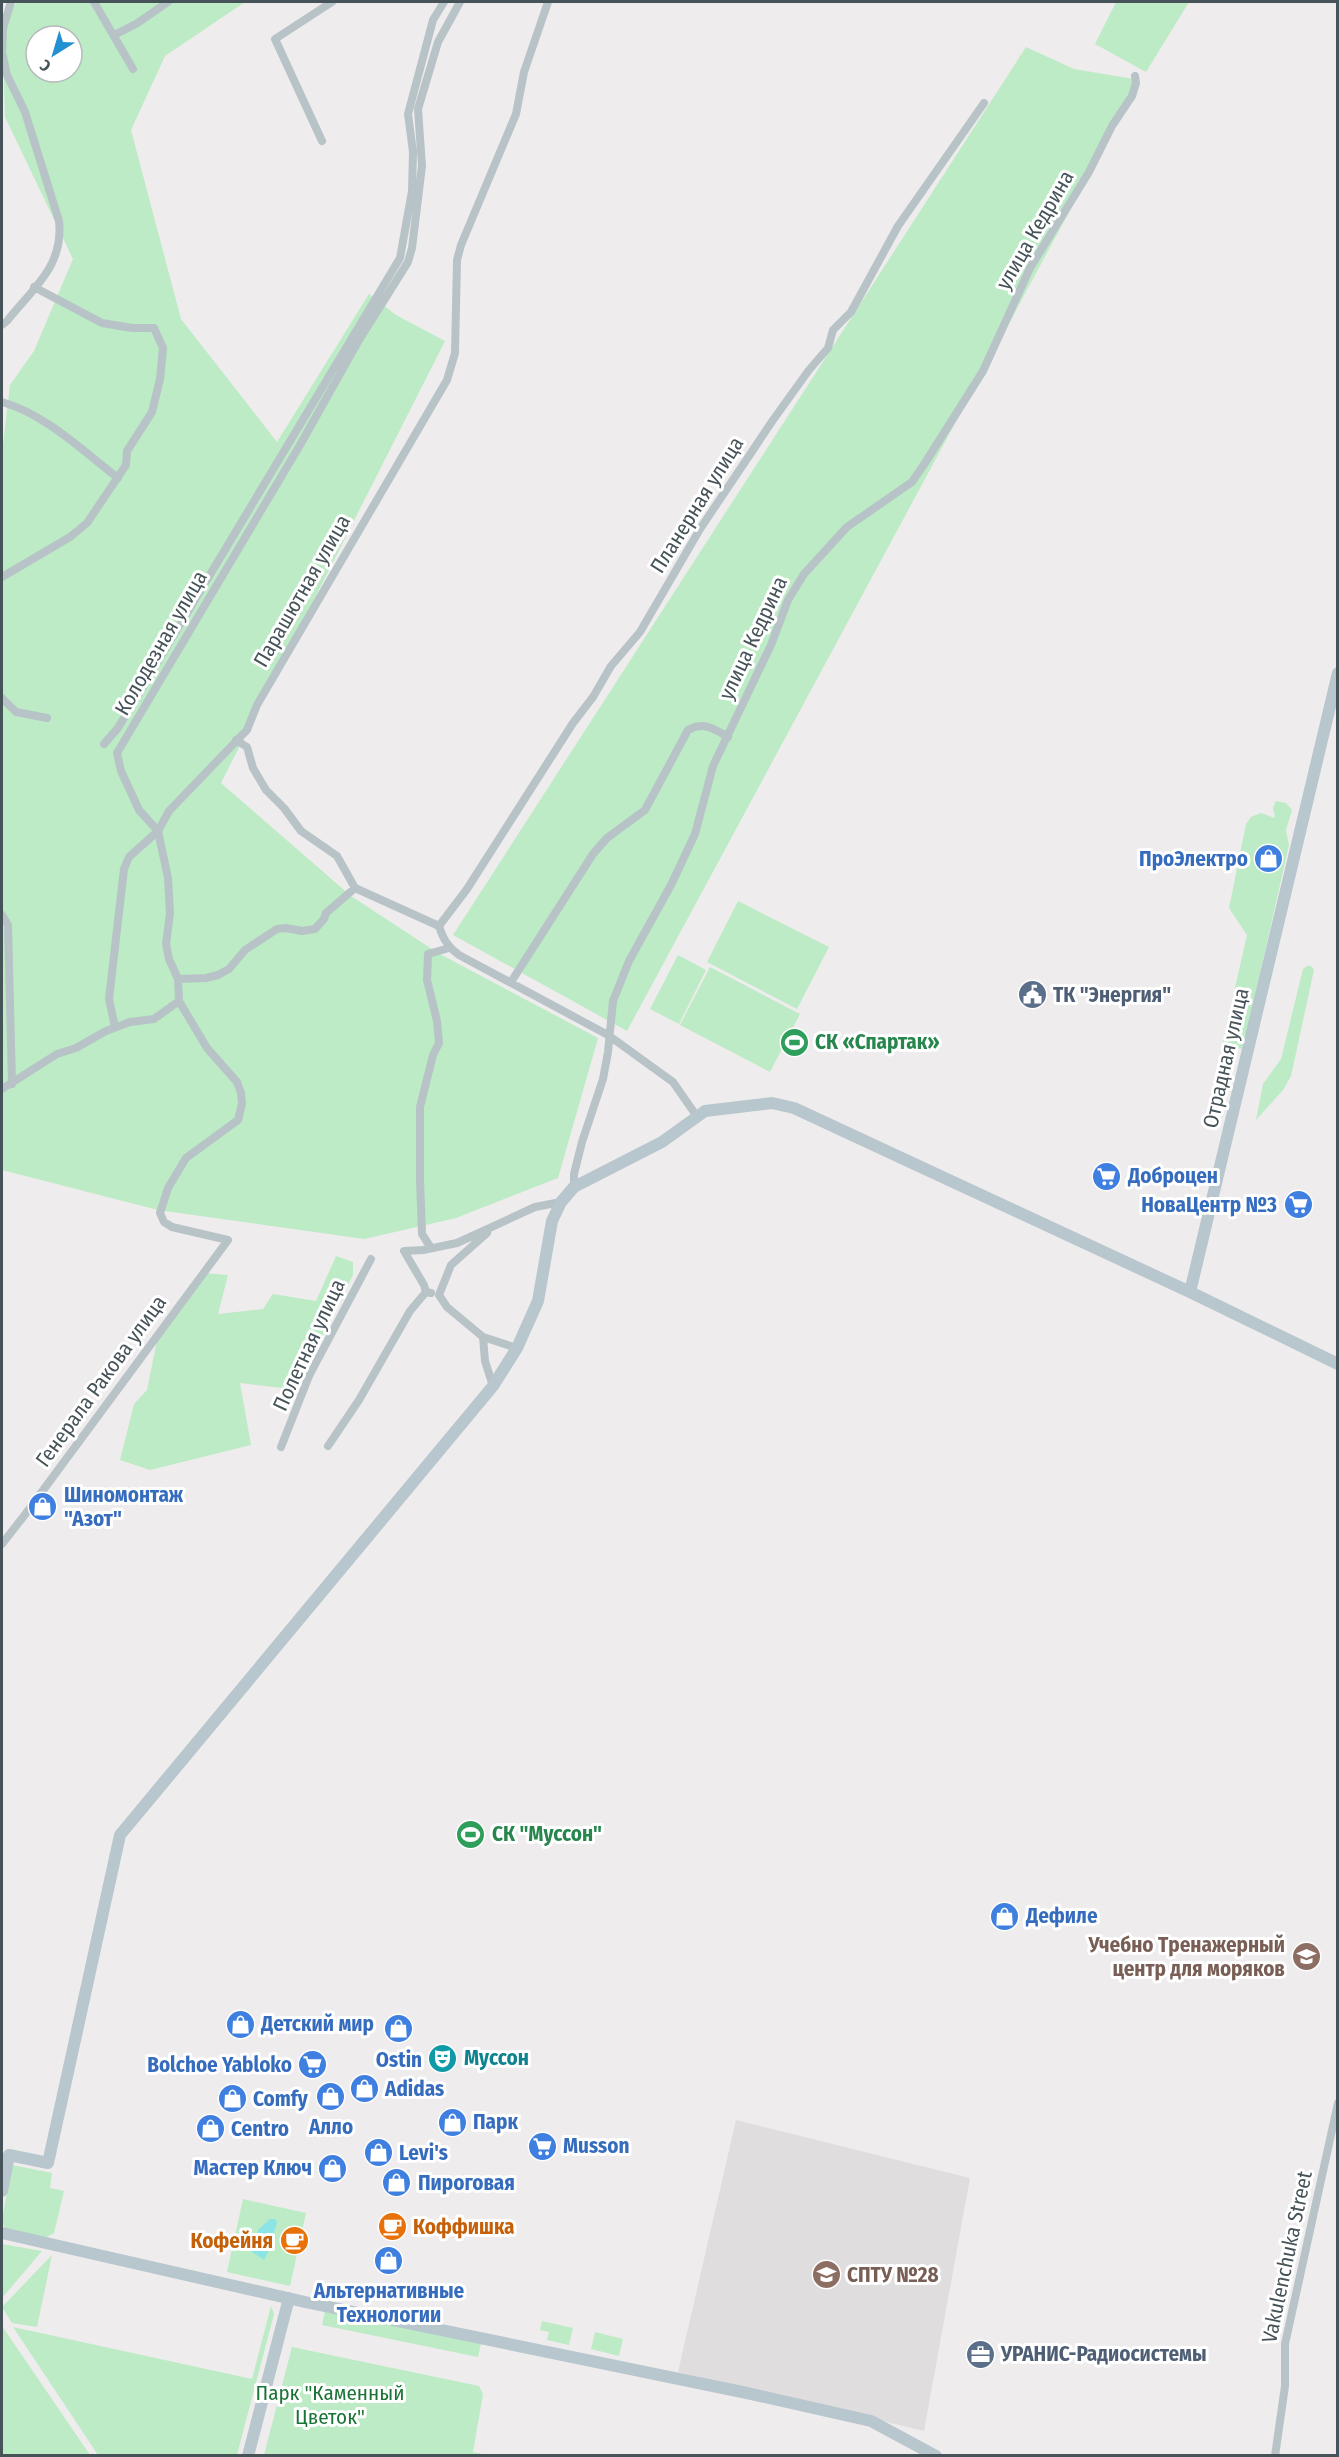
<svg xmlns="http://www.w3.org/2000/svg" width="1339" height="2457" viewBox="0 0 1339 2457" font-family="'Fira Sans Condensed',sans-serif">
	<style>
		.education { fill: #e0ddde }
		.green { fill: #bcebc5; fill-rule: evenodd }
		.water { fill: #8be4e6 }
		.lines { fill: none; stroke-linecap: round; stroke-linejoin: round }
		.street { stroke: #b8c3c8; stroke-width: 8 }
		.secondary { stroke: #b8c6cd; stroke-width: 12 }
		.labels { text-anchor: middle; stroke-width: 6; stroke-linejoin: round; paint-order: stroke }
		.street-label { font-size: 21px; fill: #465358; stroke: #fff }
		.shop-label { font-size: 21px; font-weight: bold; fill: #366cbe; stroke: #fff; text-anchor: start }
		.service-label { font-size: 21px; font-weight: bold; fill: #4e5e75; stroke: #fff; text-anchor: start }
		.leisure-label { font-size: 21px; font-weight: bold; fill: #27864d; stroke: #fff; text-anchor: start }
		.education-label { font-size: 21px; font-weight: bold; fill: #785e54; stroke: #fff; text-anchor: end }
		.culture-label { font-size: 21px; font-weight: bold; fill: #0d838f; stroke: #fff; text-anchor: start }
		.food-label { font-size: 21px; font-weight: bold; fill: #c56008; stroke: #fff; text-anchor: start }
		.park-label { font-size: 21px; fill: #1b7437; stroke: #fff }
	</style>
	<rect width="100%" height="100%" fill="#efeced"/>
	<path class="education" d="M736,2120l234,58 -46,253 -246,-59z"/>
	<path class="green" d="M18,2h227l-80,54 -34,74 50,189 96,123 92,-148 27,21 49,26 -224,442 130,113 87,57 160,85 -40,140 -102,40 -92,21 -206,-29 -156,-40v-717l8,-68 24,-34 39,-92 -68,-142 -3,-100zM36,36h36v36h-36z
		M1116,2h73l-43,70 -51,-28z
		M1026,47l48,22 60,10 -5,22 -502,930 -174,-96z
		M1276,801l10,2 6,7 -6,20 3,15 -46,204 -21,-4 25,-110 -18,-27 17,-84 5,-7 10,-4 14,5 -2,-10z
		M738,901l91,46 -32,62 -90,-47z
		M678,955l28,15 -27,54 -29,-15z
		M1307,966h4l3,4 -23,106 -8,14 -27,30 7,-36 18,-25 22,-90z
		M710,967l90,47 -30,58 -90,-47z
		M336,1256l17,6v13l-32,64 -16,2 -14,48 -51,-6 11,62 -101,25 -30,-10 14,-56 13,-14 10,-50 48,-67 23,2 -10,39 45,-5 10,-15 43,7z
		M12,2165l40,8 -2,15 14,3 -10,42 -11,6 -37,-8 -4,-11z
		M243,2199l63,14 -16,73 -63,-14z
		M2,2244l40,7 -40,47z
		M52,2255l-15,72 -25,-4 -10,-16z
		M271,2306l3,8 -37,141h-139l-85,-128 239,52z
		M325,2311l156,32 -3,14 -156,-32z
		M542,2321l31,7 -4,17 -22,-5 2,-8 -9,-2z
		M2,2326l88,129h-88z
		M595,2332l28,7 -4,17 -28,-7z
		M292,2347l187,39 4,8 -10,58 15,3h-224z"/>
	<path class="water" d="M270,2219h5l2,4 -4,12 -6,4 1,13 -4,8 -15,-10 2,-11 6,1 1,-10z"/>
	<g class="lines">
		<path class="street" d="M94,2l39,67
			M114,35l22,-11 32,-22
			M322,141l-47,-102 57,-37
			M2,325l5,-4c26,-33 57,-55 52,-100l-34,-109 -18,-37 -5,-23 1,-24 8,-26
			M2,402c43,12 81,49 116,76
			M2,577l68,-40 17,-14 39,-58 1,-14 25,-39 8,-33 3,-31 -9,-20h-22l-30,-5 -68,-36
			M2,698l14,14 31,6
			M236,740l11,7 6,21 13,22 18,18 17,23 36,25 18,32 84,38c4,13 9,21 20,29l149,80 65,47 25,36
			M104,744l14,-16 282,-470 12,-67 1,-39 -5,-38 25,-94 11,-18
			M2,915l6,10 4,159
			M439,926l28,-37 106,-166 20,-26 18,-31 29,-34 60,-103 73,-109 36,-50 19,-22 5,-18 18,-18 47,-86 86,-123
			M178,979l28,-1 12,-3 11,-6 16,-19 32,-21 9,-1 16,3 13,-2 9,-10 2,-6 29,-25
			M511,982l82,-128 14,-16 38,-28 43,-80c16,-9 26,-1 40,7
			M115,1027l-6,-28 15,-130 5,-12 29,-26 11,-20 78,-81 10,-25 190,-325 8,-27 2,-93 4,-15 55,-131 8,-42 24,-70
			M2,1089l55,-35 19,-6 30,-17 24,-9 24,-3 25,-18
			M574,1187v-13l8,-32 21,-63 5,-27 5,-51 16,-40 42,-76 24,-51 18,-68 58,-121 17,-45 16,-26 43,-47 65,-45 13,-19 58,-92 47,-103 59,-96 23,-46 20,-30 4,-13 -1,-7
			M487,1233l-36,32 -12,30 8,12 36,30 2,24 8,25
			M431,1248l-9,-14 -2,-53v-74l13,-52 6,-12 -2,-22 -10,-41 1,-26 21,-6
			M426,1292l-2,-7 -20,-34 19,-1 34,-7 78,-36 26,-5
			M483,1337l34,11
			M328,1446l31,-46 51,-89 16,-19 5,1
			M281,1447l28,-71 62,-117
			M2,1544l25,-32 201,-272 -56,-13 -8,-5 -4,-9 8,-25 18,-30 52,-38 4,-16 -1,-11 -4,-11 -30,-34 -28,-47 -1,-22 -9,-20 -3,-15 4,-31 -2,-35 -10,-47 -19,-21 -18,-39 -4,-18 183,-308 59,-105 49,-78 4,-14 10,-82 -4,-57 20,-67 22,-40
			M1275,2456l10,-70v-42l53,-241"/>
		<path class="secondary" d="M1190,1292l148,-619
			M2,2191l7,-36 39,8 72,-328 373,-449 24,-38 21,-47 14,-80 9,-19 13,-15 88,-45 43,-31 67,-8 22,5 396,184 148,72
			M2,2233l303,69 442,91 124,28 65,35
			M248,2456l41,-158"/>
	</g>
	<defs>
		<symbol id="shop-disc" viewBox="-11 -11 22 22"><circle r="9.5" fill="#3f7fe0" stroke="#fff"/><path d="M-5-2.5h2.3a2.7 3.5 0 0 1 5.4 0H5L5.5 6h-11ZM-1.5-2.5h3a1.5 2.3 0 0 0-3 0Z" fill="#fff"/></symbol>
		<symbol id="civic-disc" viewBox="-11 -11 22 22"><circle r="9.5" fill="#5c6f8a" stroke="#fff"/><path d="M-.6-6.5H3V-4.5H.6V-3L4-1V1h2V6H-6V1h2V-1L-.6-3ZM-1.2 2.5V6h2.4V2.5Z" fill="#fff"/></symbol>
		<symbol id="stadium-disc" viewBox="-11 -11 22 22"><circle r="9.5" fill="#2e9e5b" stroke="#fff"/><path d="M0-5a6.5 5 0 1 0 0 10a6.5 5 0 1 0 0-10ZM-3.5-1.8h7v3.6h-7Z" fill="#fff"/></symbol>
		<symbol id="supermarket-disc" viewBox="-11 -11 22 22"><circle r="9.5" fill="#3f7fe0" stroke="#fff"/><path d="M-6-5.5h2.5l.6 2H6L4.5 2H-2.5L-4.4-4H-6ZM-1.5 3.2a1.3 1.3 0 1 0 .1 0ZM3 3.2a1.3 1.3 0 1 0 .1 0Z" fill="#fff"/></symbol>
		<symbol id="school-disc" viewBox="-11 -11 22 22"><circle r="9.5" fill="#8d6e63" stroke="#fff"/><path d="M0-5L7-2L0 1L-7-2ZM-4 1L0 2.5L4 1V4Q0 6-4 4Z" fill="#fff"/></symbol>
		<symbol id="theatre-disc" viewBox="-11 -11 22 22"><circle r="9.5" fill="#0f9aa8" stroke="#fff"/><path d="M-5-5.5Q0-4 5-5.5V0Q5 5 0 6Q-5 5-5 0ZM-3.3-2.5H-1v1.5H-3.3ZM1-2.5H3.3v1.5H1ZM-2.8 1Q0 5.5 2.8 1Z" fill="#fff"/></symbol>
		<symbol id="cafe-disc" viewBox="-11 -11 22 22"><circle r="9.5" fill="#e8710a" stroke="#fff"/><path d="M-5.5-4.5H6V0H3Q3 3.5 0 3.5H-2.5Q-5.5 3.5-5.5 0ZM3-3.2v2h1.7v-2ZM-6 4.5H4V6H-6Z" fill="#fff"/></symbol>
		<symbol id="university-disc" viewBox="-11 -11 22 22"><circle r="9.5" fill="#8d6e63" stroke="#fff"/><path d="M0-5L7-2L0 1L-7-2ZM-4 1L0 2.5L4 1V4Q0 6-4 4Z" fill="#fff"/></symbol>
		<symbol id="office-disc" viewBox="-11 -11 22 22"><circle r="9.5" fill="#5c6f8a" stroke="#fff"/><path d="M-6-3h4V-5.5h4V-3h4V5H-6ZM-1-4.5V-3h2v-1.5ZM-6 0V1H6V0Z" fill="#fff"/></symbol>
	</defs>
	<g fill-rule="evenodd">
		<use href="#shop-disc" x="1252" y="842" width="33" height="33"/>
		<use href="#civic-disc" x="1016" y="978" width="33" height="33"/>
		<use href="#stadium-disc" x="778" y="1026" width="33" height="33"/>
		<use href="#supermarket-disc" x="1090" y="1160" width="33" height="33"/>
		<use href="#supermarket-disc" x="1282" y="1188" width="33" height="33"/>
		<use href="#shop-disc" x="26" y="1490" width="33" height="33"/>
		<use href="#stadium-disc" x="454" y="1818" width="33" height="33"/>
		<use href="#shop-disc" x="988" y="1900" width="33" height="33"/>
		<use href="#school-disc" x="1290" y="1940" width="33" height="33"/>
		<use href="#shop-disc" x="224" y="2008" width="33" height="33"/>
		<use href="#shop-disc" x="382" y="2012" width="33" height="33"/>
		<use href="#theatre-disc" x="426" y="2042" width="33" height="33"/>
		<use href="#supermarket-disc" x="296" y="2048" width="33" height="33"/>
		<use href="#shop-disc" x="348" y="2072" width="33" height="33"/>
		<use href="#shop-disc" x="314" y="2080" width="33" height="33"/>
		<use href="#shop-disc" x="216" y="2082" width="33" height="33"/>
		<use href="#shop-disc" x="436" y="2106" width="33" height="33"/>
		<use href="#shop-disc" x="194" y="2112" width="33" height="33"/>
		<use href="#supermarket-disc" x="526" y="2130" width="33" height="33"/>
		<use href="#shop-disc" x="362" y="2136" width="33" height="33"/>
		<use href="#shop-disc" x="316" y="2152" width="33" height="33"/>
		<use href="#shop-disc" x="380" y="2166" width="33" height="33"/>
		<use href="#cafe-disc" x="376" y="2210" width="33" height="33"/>
		<use href="#cafe-disc" x="278" y="2224" width="33" height="33"/>
		<use href="#shop-disc" x="372" y="2244" width="33" height="33"/>
		<use href="#university-disc" x="810" y="2258" width="33" height="33"/>
		<use href="#office-disc" x="964" y="2338" width="33" height="33"/>
	</g>
	<g class="labels">
		<g class="street-label">
			<text transform="translate(1035 230) rotate(-60)" y="7">улица Кедрина</text>
			<text transform="translate(697 505) rotate(-58)" y="7">Планерная улица</text>
			<text transform="translate(302 591) rotate(-60)" y="7">Парашютная улица</text>
			<text transform="translate(753 638) rotate(-65)" y="7">улица Кедрина</text>
			<text transform="translate(161 643) rotate(-60)" y="7">Колодезная улица</text>
			<text transform="translate(1226 1058) rotate(-77)" y="7">Отрадная улица</text>
			<text transform="translate(309 1345) rotate(-65)" y="7">Полетная улица</text>
			<text transform="translate(101 1381) rotate(-54)" y="7">Генерала Ракова улица</text>
			<text transform="translate(1287 2257) rotate(-78)" y="7">Vakulenchuka Street</text>
		</g>
		<g class="shop-label">
			<text x="1248" y="866" text-anchor="end">ПроЭлектро</text>
			<text x="1128" y="1183">Доброцен</text>
			<text x="1277" y="1212" text-anchor="end">НоваЦентр №3</text>
			<text x="64" y="1502">Шиномонтаж<tspan x="64" dy="24">"Азот"</tspan></text>
			<text x="1026" y="1923">Дефиле</text>
			<text x="261" y="2031">Детский мир</text>
			<text x="399" y="2067" text-anchor="middle">Ostin</text>
			<text x="292" y="2072" text-anchor="end">Bolchoe Yabloko</text>
			<text x="385" y="2096">Adidas</text>
			<text x="253" y="2106">Comfy</text>
			<text x="473" y="2129">Парк</text>
			<text x="331" y="2134" text-anchor="middle">Алло</text>
			<text x="231" y="2136">Centro</text>
			<text x="563" y="2153">Musson</text>
			<text x="399" y="2160">Levi's</text>
			<text x="312" y="2175" text-anchor="end">Мастер Ключ</text>
			<text x="418" y="2190">Пироговая</text>
			<text x="389" y="2298" text-anchor="middle">Альтернативные<tspan x="389" dy="24">Технологии</tspan></text>
		</g>
		<g class="service-label">
			<text x="1053" y="1002">ТК "Энергия"</text>
			<text x="1001" y="2361">УРАНИС-Радиосистемы</text>
		</g>
		<g class="leisure-label">
			<text x="815" y="1049">СК «Спартак»</text>
			<text x="492" y="1841">СК "Муссон"</text>
		</g>
		<g class="education-label">
			<text x="1285" y="1952">Учебно Тренажерный<tspan x="1285" dy="24">центр для моряков</tspan></text>
			<text x="847" y="2282" text-anchor="start">СПТУ №28</text>
		</g>
		<g class="culture-label">
			<text x="464" y="2065">Муссон</text>
		</g>
		<g class="food-label">
			<text x="413" y="2234">Коффишка</text>
			<text x="273" y="2248" text-anchor="end">Кофейня</text>
		</g>
		<g class="park-label">
			<text x="330" y="2400">Парк "Каменный<tspan x="330" dy="24">Цветок"</tspan></text>
		</g>
	</g>
	<rect width="1339" height="2457" fill="none" stroke="#465358" stroke-width="6"/>
	<g transform="translate(54 54) rotate(217)"><circle r="28" fill="#ffffff" stroke="#b5babc" stroke-width="1.5"/>
	<path d="M0-4.5L10 22L0 15L-10 22Z" fill="#2390d2"/>
	<text y="-9" font-size="16" font-weight="bold" text-anchor="middle" fill="#465358">С</text>
	</g>
</svg>
